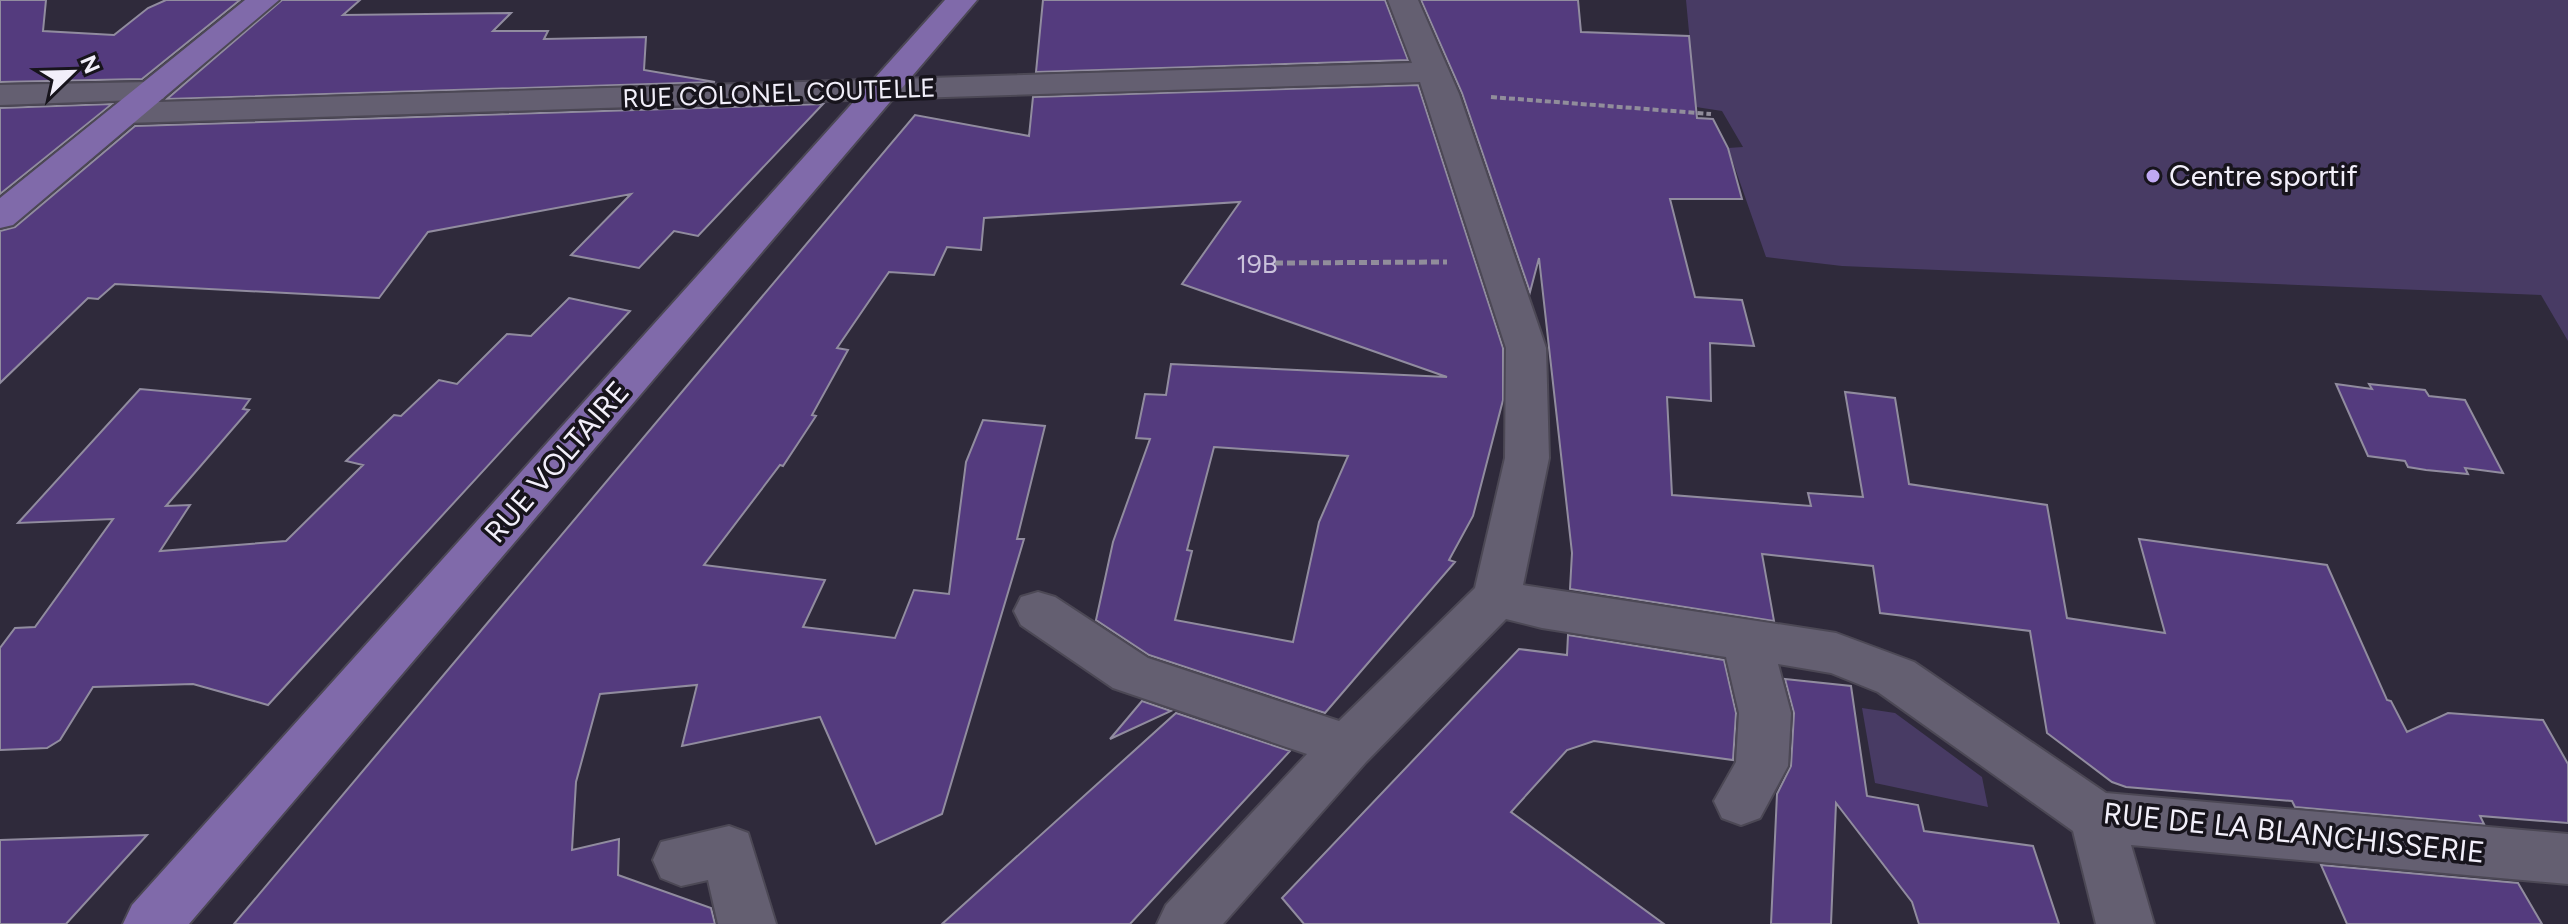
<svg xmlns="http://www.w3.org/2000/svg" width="2568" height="924" viewBox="0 0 2568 924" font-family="Figtree,sans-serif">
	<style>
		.green { fill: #483b64 }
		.building { fill: #543b7e; stroke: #918c9f; stroke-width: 2; fill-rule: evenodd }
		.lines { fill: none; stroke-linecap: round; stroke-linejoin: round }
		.minor-casing { stroke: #4c4855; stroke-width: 4 }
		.major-casing { stroke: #4c4855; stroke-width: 4 }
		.path-far1 { stroke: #918d9b; stroke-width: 4; stroke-dasharray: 6 3; stroke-linecap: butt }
		.path { stroke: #918d9b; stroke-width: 5; stroke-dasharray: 8 4; stroke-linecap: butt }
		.minor { fill: #645f71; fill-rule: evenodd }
		.major { fill: #806aaa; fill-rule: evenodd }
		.poi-dot { fill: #c0a8f3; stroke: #17141c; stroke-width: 3 }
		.labels { text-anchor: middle; stroke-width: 7; stroke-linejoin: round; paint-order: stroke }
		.far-street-label { font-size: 26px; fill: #f2effa; stroke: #17141c }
		.number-label { font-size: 26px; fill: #cac2db }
		.poi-label { font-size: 30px; fill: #f2effa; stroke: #17141c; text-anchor: start }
		.street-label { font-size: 30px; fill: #f2effa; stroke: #17141c }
	</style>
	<rect width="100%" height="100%" fill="#2f2a3b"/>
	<path class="green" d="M1686,0h882v341l-27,-46 -699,-29 -76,-9 -38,-109 15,-1 -21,-36 -26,-4z
		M1862,708l33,5 87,64 6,30 -113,-24z"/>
	<path class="building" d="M0,0h46l-3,31 71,4 34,-27 18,-8h74l-98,79 -142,3z
		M282,0h78l-17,15 168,-2 -18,18h55l-4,8 102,-2 -2,33 71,12 -548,17z
		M1043,0h342l23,60 -372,12z
		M1421,0h157l3,32 108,4 8,82 16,1 15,29 14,51h-72l25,98 47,3 12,46 -44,-3 1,58 -44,-4 5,98 139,11 -3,-13 55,4 -18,-105 50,6 14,86 138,21 20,113 98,15 -26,-94 188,26 60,135 4,1 16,31 41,-19 95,7 25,44v59l-88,-7 4,8 -189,-17 -3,-6 -166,-14 -14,-5 -65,-49 -17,-102 -150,-18 -7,-47 -111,-12 12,67 -204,-32 2,-36 -33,-295 -9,34 -68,-199z
		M1418,85l85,263v52l-30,116 -24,44 6,2 -130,151 -176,-58 -53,-35 17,-78 37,-103 -14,-1 9,-44 21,1 5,-31 276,13 -265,-93 58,-82 -256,16 -3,32 -34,-3 -13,28 -45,-3 -52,76 11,2 -36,65 4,1 -33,50 -3,-1 -76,100 121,15 -22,47 92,11 19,-48 35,4 17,-132 17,-42 62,6 -28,113h7l-82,275 -66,30 -56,-127 -138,29 15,-61 -97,9 -24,88 -4,68 47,-11 -1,36 93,33 4,16h-481l681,-809 114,21 4,-39zM1214,447l134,9 -29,66 -26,120 -118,-22 17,-69 -5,-1z
		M112,104l-112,90v-86z
		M823,104l-125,132 -24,-5 -35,37 -68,-13 60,-61 -203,38 -49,66 -264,-14 -17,15 -10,-1 -88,85v-152l15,-4 120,-101z
		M569,298l61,13 -362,394 -75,-21 -100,3 -33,53 -13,8 -47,2v-102l15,-20 20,-1 78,-108 -95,4 122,-134 110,10 -7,10 6,1 -83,96 24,-1 -30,46 126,-10 77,-76 -17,-4 48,-46 7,1 38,-36 18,4 50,-50 24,2z
		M2336,384l36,5 -3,-5 56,6 4,6 36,4 38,73 -38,-5 3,6 -42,-4 -18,-3 -3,-6 -37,-5z
		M1568,635l156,25 12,53 -3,47 -139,-19 -27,9 -56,62 153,112h-360l-22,-26 237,-249 48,6z
		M1785,679l66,7 16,110 51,9 6,26 109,15 26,78h-140l-7,-22 -76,-99 -5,121h-60l6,-130 14,-28 3,-53z
		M1142,701l29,10 -61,28z
		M1176,713l114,38 -160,173h-188z
		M147,835l-81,89h-66v-84z
		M2321,865l197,18 24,41h-195z"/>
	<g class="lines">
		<defs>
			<path id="minor" d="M1388,0h30l41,94 87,254 3,110 -26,127 313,48 78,29 192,131 462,41v50l-437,-39 23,79h-58l-23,-93 -195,-139 -47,-19 -53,-9 13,49 -3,53 -28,52 -19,7 -19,-7 -8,-17 22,-39 3,-49 -13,-56 -184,-29 -36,-9 -140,143 -143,162h-66l9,-19 141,-151 -194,-66 -92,-63 -7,-14 7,-14 17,-5 17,5 93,61 191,63 136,-133 30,-130 1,-110 -86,-266 -1294,41 -12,-3 -5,-7 5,-7 12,-3 1286,-40z
				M151,82l12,3 5,7 -5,7 -163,6v-20z
				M729,826l19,7 28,91h-58l-10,-44 -27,6 -20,-8 -8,-18 8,-18z"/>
			<path id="major" d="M245,0h34l-266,225 -13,3v-30z
				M945,0h32l-788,924h-66l9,-19z"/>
		</defs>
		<use href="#minor" class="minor-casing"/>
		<use href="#major" class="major-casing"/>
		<path class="path-far1" d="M1491,97l220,17"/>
		<path class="path" d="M1275,263l172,-1"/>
		<use href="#minor" class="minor"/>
		<use href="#major" class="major"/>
	</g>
	<circle class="poi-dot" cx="2153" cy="176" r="8"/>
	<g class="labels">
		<g class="far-street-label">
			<text transform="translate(779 93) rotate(-2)" y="9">RUE COLONEL COUTELLE</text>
		</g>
		<g class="number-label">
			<text x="1257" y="273">19B</text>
		</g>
		<g class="poi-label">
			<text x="2169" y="186">Centre sportif</text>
		</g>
		<g class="street-label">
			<text transform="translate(557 462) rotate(-49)" y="10">RUE VOLTAIRE</text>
			<text transform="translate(2294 833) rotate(6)" y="10">RUE DE LA BLANCHISSERIE</text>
		</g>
	</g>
	<g transform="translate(72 72) rotate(67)" stroke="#17141c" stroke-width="6" paint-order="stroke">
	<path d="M0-6L14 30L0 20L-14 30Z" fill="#f2effa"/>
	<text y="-12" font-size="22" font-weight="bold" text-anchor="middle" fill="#f2effa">N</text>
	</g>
</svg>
